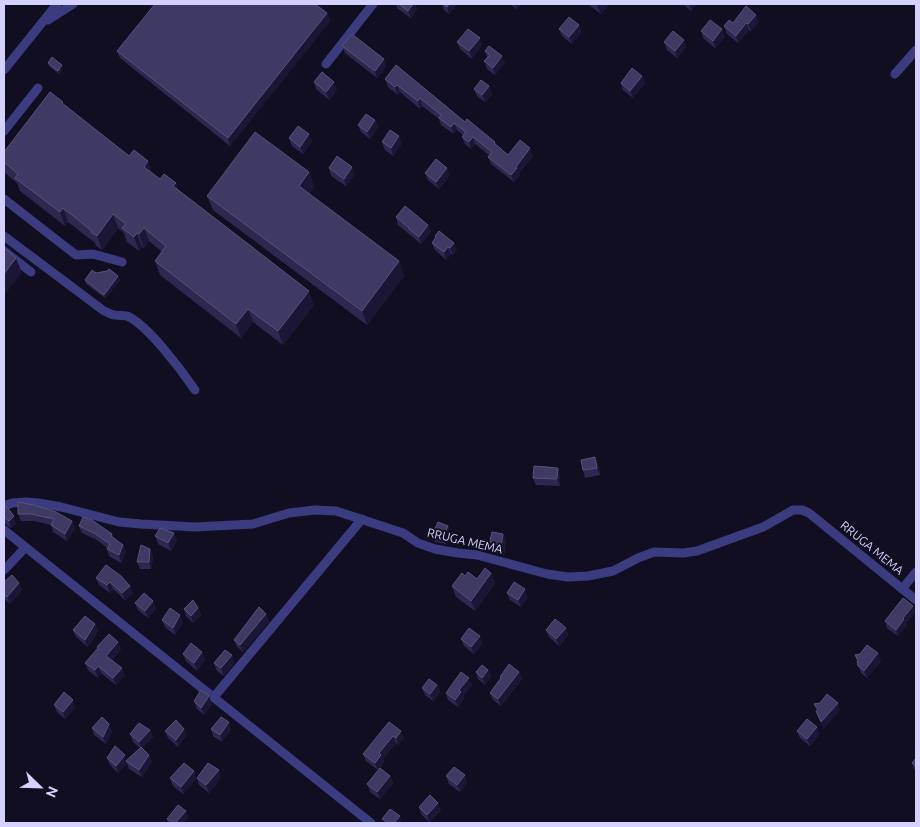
<svg xmlns="http://www.w3.org/2000/svg" width="920" height="827" viewBox="0 0 920 827" font-family="Ubuntu,sans-serif">
	<style>
		.lines { fill: none; stroke-linecap: round; stroke-linejoin: round }
		.minor { stroke: #3b3b80; stroke-width: 9 }
		.wall { fill: #2e2850 }
		.shaded-wall { fill: #1b1636 }
		.building { fill: #3f3a63; stroke: #57527b }
		.labels { text-anchor: middle; stroke-width: 4; stroke-linejoin: round; paint-order: stroke }
		.street-label { font-size: 12px; fill: #d4d1fe; stroke: #110e22 }
	</style>
	<rect width="100%" height="100%" fill="#110e22"/>
	<g class="lines">
		<path class="minor" d="M48,20l25,-16
			M326,64l47,-60
			M4,70l53,-66
			M895,74l21,-24
			M4,131l34,-43
			M4,199l72,56 17,-1 29,8
			M4,236l100,75c4,1 7,4 11,4 4,1 8,0 12,1 20,8 55,55 68,74
			M4,251l27,21
			M4,506l8,-3 14,-1 12,1 23,4 58,15 22,2 54,3 58,-3 36,-11 26,-3 21,1 67,22 15,10 17,6 23,4 19,2 70,19 21,3 20,-1 25,-5 25,-13 16,-6 29,1 14,-2 66,-24 30,-17h9l7,3 107,87
			M4,530l367,293
			M4,570l21,-22
			M902,589l14,-17
			M214,697l148,-178"/>
	</g>
	<path class="wall" d="M396,4h19l2,5 -6,9 -14,-10z
		M442,4h15l-8,10 -5,-4z
		M510,4h11l-4,5z
		M588,4h21l-8,10z
		M683,4h14l-6,7z
		M327,13l3,8 -100,125 -110,-88 -3,-7z
		M759,22l-8,9 -2,-1 -11,13 -11,-9 -3,-8 9,-3z
		M579,25l2,8 -9,11 -10,-8 -3,-7z
		M701,31l24,6 -10,11 -12,-10z
		M457,42l25,3 -10,14 -12,-10z
		M664,42l22,5 -9,11 -10,-8z
		M342,46l45,20 -10,12 -32,-25z
		M485,51l20,12 -10,12 -8,-6 -3,-8 3,-4z
		M48,63l15,6 -4,5 -10,-8z
		M396,65l69,57 30,20 1,3 12,10 25,1 -14,17 1,2 -6,7 -23,-18 -3,-7 1,-2 -14,-11 -4,5 -6,-5 -3,-7 1,-2 -6,-5 -3,4 -13,-9 -2,-6 -17,-13 -2,3 -20,-17 -2,3 -10,-8 -3,-8z
		M642,76l3,7 -12,15 -10,-8 -2,-7z
		M314,82l23,8 -8,10 -13,-11z
		M489,86l3,8 -7,8 -8,-6 -3,-7z
		M64,105l96,74 16,4 2,7 136,115 -31,40 -30,-23 -12,16 -81,-63 -5,-14 7,-9 -13,-11 -5,7 -2,-1 -3,4 -12,-9 -3,-9 -6,-5 -16,22 -6,-4 -1,-3 -27,-21 -3,4 -45,-35 -3,-8 -13,-11v-20z
		M375,120l3,7 -8,12 -9,-7 -3,-7z
		M289,138l23,3 -9,13 -11,-8z
		M382,142l20,1 -9,13 -8,-6z
		M329,168l26,6 -9,12 -15,-10z
		M309,172l5,15 -5,7 90,67 5,15 -37,49 -154,-115 -6,-14z
		M425,173l25,2 -11,14 -11,-9z
		M396,217l32,8 3,7 -10,12 -23,-19z
		M435,236l22,14 -4,5 -2,-1 -5,6 -11,-10 -3,-7 4,-5z
		M96,273l22,3 2,4 -15,18 -19,-14 -1,-4z
		M598,464l2,11 -15,3 -2,-8z
		M560,475v11l-24,-1 -3,-7z
		M18,502l54,19 3,7 -8,13 -14,-9 -2,-7 -17,-4h-13l-3,-7z
		M4,508l12,15 -5,5 -7,-5z
		M79,526l33,8 1,4 10,7 3,7 -5,11 -12,-7 -2,-7v-1l-10,-8 -15,-7z
		M448,526l2,8 -4,10 -11,-2 -3,-7z
		M174,533l3,8 -6,10 -13,-7 -3,-8z
		M503,534l3,7 -2,14 -12,-3 -3,-7z
		M150,549l3,8 -2,12h-11l-3,-7z
		M491,573l4,11 -20,27 -19,-14 -4,-11 13,-10 12,3z
		M96,578l34,8 3,7 -8,7 -12,-11 -3,4 -11,-8z
		M4,582l15,1 3,7 -12,14 -6,-6z
		M507,593l21,4 -7,10 -11,-7z
		M135,603l21,5 -8,10 -10,-8z
		M198,608l3,7 -8,8 -7,-7 -2,-7z
		M915,612l-9,11 1,2 -9,11 -11,-8 -2,-7z
		M266,614l3,8 -26,30 -6,-5 -3,-7z
		M162,620l21,2 -8,13 -10,-8z
		M95,624l3,7 -10,16 -12,-10 -3,-7z
		M566,628l2,7 -9,11 -10,-9 -3,-7z
		M461,639l21,5 -8,10 -10,-8z
		M97,647l24,2 -9,11 13,15 -9,10 -15,-12 -3,5 -10,-8 -3,-7 13,-14z
		M202,652l3,8 -8,11 -11,-10 -3,-7z
		M232,655l2,8 -10,13 -7,-5 -3,-8z
		M855,655l26,6 -14,17 -6,-5z
		M488,670l3,7 -6,8 -7,-6 -2,-7z
		M519,672l3,7 -21,27 -8,-6 -3,-7 10,-14v-2z
		M437,685l3,7 -7,9 -8,-6 -3,-7z
		M472,685l-9,11 1,3 -6,8 -10,-7 -2,-7z
		M209,696l3,8 -8,11 -7,-6 -3,-8z
		M54,705l21,3 -10,11 -8,-7z
		M389,722l15,16 -6,7 -2,-2 -13,16 1,3 -6,8 -12,-9 -3,-7z
		M109,724l3,8 -6,12 -12,-9 -2,-7z
		M184,729l2,7 -8,11 -10,-9 -3,-7z
		M211,729l20,1 -9,12 -9,-6z
		M150,730l3,7 -11,11 7,7 3,7 -10,15 -13,-8 -2,-6 -9,10 -8,-8 -3,-7 20,2 13,-12 -7,-6 -3,-8z
		M797,731l23,3 -10,12 -10,-8z
		M916,758v13l-2,-2 -2,-6z
		M194,771l2,8 -13,15 -10,-8 -3,-8z
		M390,776l3,7 -13,16 -10,-7 -3,-8z
		M446,776l21,6 -7,10 -11,-8z
		M197,778h24l-12,15 -10,-8z
		M419,807l22,3 -12,12 -8,-8z
		M186,811l2,7 -4,5h-16l-1,-4z"/>
	<path class="shaded-wall" d="M413,4h2l2,5 -6,9 -3,-7z
		M449,4h8l-8,10 -2,-7z
		M515,4h6l-4,5z
		M599,4h10l-8,10 -4,-9z
		M689,4h8l-6,7z
		M327,13l3,8 -100,125 -2,-8z
		M756,15l3,7 -8,9 -3,-7z
		M746,23l3,7 -11,13 -2,-7z
		M579,25l2,8 -9,11 -3,-7z
		M722,29l3,8 -10,11 -2,-7z
		M480,38l2,7 -10,14 -3,-8z
		M684,40l2,7 -9,11 -2,-7z
		M502,56l3,7 -10,12 -2,-7z
		M384,59l3,7 -10,12 -2,-7z
		M62,65l1,4 -4,5 -1,-3z
		M642,76l3,7 -12,15 -3,-7z
		M334,82l3,8 -8,10 -3,-8z
		M397,85l3,7 -2,3 -3,-8z
		M489,86l3,8 -7,8 -3,-7z
		M420,98l2,8 -2,3 -2,-8z
		M375,120l3,7 -8,12 -3,-7z
		M454,123l3,7 -3,4 -3,-7z
		M309,134l3,7 -9,13 -3,-7z
		M399,136l3,7 -9,13 -2,-8z
		M473,137l2,7 -4,5 -2,-7z
		M530,148l3,8 -14,17 1,2 -6,7 -3,-7 5,-8z
		M148,161l5,14 -9,-8z
		M352,167l3,7 -9,12 -2,-7z
		M447,168l3,7 -11,14 -3,-7z
		M309,172l5,15 -10,14 -5,-15z
		M176,183l5,14 -8,-11z
		M63,208l5,14 -3,4 -5,-14z
		M113,214l5,14 -16,22 -5,-14z
		M428,225l3,7 -10,12 -2,-7z
		M144,228l5,13 -5,7 -5,-14z
		M137,233l5,14 -3,4 -5,-14z
		M454,243l3,7 -4,5 -3,-7z
		M448,247l3,7 -5,6 -2,-8z
		M16,258l6,15 -18,22v-21z
		M399,261l5,15 -37,49 -5,-14z
		M118,276l2,4 -15,18 -1,-3z
		M309,291l5,14 -31,40 -5,-14z
		M248,309l5,13 -12,16 -5,-14z
		M595,457l3,7 2,11 -3,-7z
		M558,468l2,7v11l-3,-7z
		M14,516l2,7 -5,5 -2,-7z
		M72,521l3,7 -8,13 -2,-7z
		M448,526l2,8 -4,10 -3,-7z
		M174,533l3,8 -6,10 -3,-8z
		M503,534l3,7 -2,14 -3,-8z
		M123,545l3,7 -5,11 -2,-8z
		M150,549l3,8 -2,12 -2,-7z
		M491,573l4,11 -20,27 -4,-10z
		M110,582l3,7 -3,4 -3,-8z
		M19,583l3,7 -12,14 -3,-7z
		M130,586l3,7 -8,7 -3,-7z
		M525,589l3,8 -7,10 -3,-7z
		M153,601l3,7 -8,10 -3,-7z
		M913,606l2,6 -9,11 1,2 -9,11 -2,-6 7,-12z
		M198,608l3,7 -8,8 -2,-7z
		M266,614l3,8 -26,30 -3,-7z
		M180,615l3,7 -8,13 -2,-7z
		M95,624l3,7 -10,16 -3,-7z
		M566,628l2,7 -9,11 -3,-7z
		M480,636l2,8 -8,10 -3,-7z
		M118,642l3,7 -12,14 -3,-7z
		M202,652l3,8 -8,11 -3,-8z
		M878,653l3,8 -14,17 -3,-7z
		M232,655l2,8 -10,13 -3,-8z
		M98,666l3,7 -3,5 -3,-8z
		M122,668l3,7 -9,10 -3,-7z
		M488,670l3,7 -6,8 -3,-7z
		M519,672l3,7 -21,27 -3,-7z
		M469,678l3,7 -9,11 1,3 -6,8 -3,-7 4,-10z
		M437,685l3,7 -7,9 -3,-7z
		M209,696l3,8 -8,11 -3,-7z
		M73,700l2,8 -10,11 -2,-7z
		M838,703l2,7 -17,20 -2,-8z
		M229,722l2,8 -9,12 -2,-7z
		M109,724l3,8 -6,12 -3,-7z
		M817,727l3,7 -10,12 -3,-7z
		M184,729l2,7 -8,11 -2,-7z
		M150,730l3,7 -11,12 -3,-7z
		M401,731l3,7 -6,7 -2,-7z
		M393,736l3,7 -13,16 1,3 -6,8 -3,-7 4,-10z
		M125,755l3,7 -2,-1 1,2 -9,10 -2,-7z
		M149,755l3,7 -10,15 -3,-7z
		M219,770l2,8 -12,15 -3,-8z
		M194,771l2,8 -13,15 -2,-7z
		M465,775l2,7 -7,10 -3,-7z
		M390,776l3,7 -13,16 -3,-7z
		M438,803l3,7 -12,12 -2,-7z
		M186,811l2,7 -4,5h-8z
		M400,816l2,7h-8z"/>
	<path class="building" d="M155,4h160l12,9 -99,125 -111,-87z
		M399,4h14l-5,7z
		M443,4h6l-2,3z
		M746,6l10,9 -8,9 -2,-1 -10,13 -12,-10 5,-6 4,3z
		M569,17l10,8 -10,12 -10,-8z
		M710,20l12,9 -9,12 -12,-10z
		M468,29l12,9 -11,13 -12,-9z
		M673,31l11,9 -9,11 -11,-9z
		M352,34l32,25 -9,12 -33,-25z
		M489,46l13,10 -9,12 -9,-7 6,-6 -5,-4z
		M52,57l10,8 -4,6 -10,-8z
		M396,65l69,57 2,-3 12,10 16,13 -1,1 14,12 12,-15 10,8 -14,19 1,1 -6,7 -23,-18 4,-5 -19,-15 -4,5 -7,-5 4,-5 -12,-9 -3,4 -12,-9 2,-3 -21,-17 -2,3 -21,-16 -2,2 -10,-8z
		M632,68l10,8 -12,15 -9,-8z
		M322,72l12,10 -8,10 -12,-10z
		M481,80l8,6 -7,9 -8,-6z
		M50,92l13,10 -1,1 67,53 5,-6 14,11 -4,6 16,12 4,-5 12,9 -3,3 136,105 -31,40 -30,-22 -12,15 -81,-63 11,-15 -22,-18 -5,6 -2,-1 -3,4 -12,-9 4,-4 -13,-10 -16,22 -6,-4 1,-1 -29,-23 -3,4 -45,-34 3,-4 -14,-12v-10z
		M366,114l9,6 -8,12 -9,-7z
		M298,126l11,8 -9,13 -11,-9z
		M390,130l9,6 -8,12 -9,-6z
		M255,132l54,40 -10,14 100,75 -37,50 -155,-115z
		M337,156l15,11 -8,12 -15,-11z
		M436,159l11,9 -11,14 -11,-9z
		M405,206l23,19 -9,12 -10,-8v-1l-13,-11z
		M439,231l15,12 -4,5 -2,-1 -4,5 -12,-9 4,-6 -1,-1z
		M4,248l12,10 -12,16z
		M109,269l9,7 -14,19 -19,-15 7,-10 4,3 11,-2z
		M595,457l2,11 -14,2 -2,-10z
		M534,466l24,2 -1,11 -24,-1z
		M18,502l16,3 22,7 16,9 -7,13 -14,-9 3,-6 -23,-5h-13z
		M6,506l8,10 -5,5 -5,-4v-9z
		M83,517l9,3 20,14 -1,2 12,9 -4,10 -12,-6 3,-5 -16,-11 -15,-7z
		M438,522l10,4 -5,11 -11,-2z
		M160,528l14,5 -6,10 -13,-7z
		M492,532l11,2 -2,13 -12,-2z
		M141,545l9,4 -1,13h-12z
		M106,565l15,11 9,10 -8,7 -12,-11 -3,3 -11,-7z
		M485,568l6,5 -20,28 -19,-15 10,-13 3,3 3,-4 9,7z
		M12,575l7,8 -12,14 -3,-3v-12z
		M514,582l11,7 -7,11 -11,-7z
		M144,593l9,8 -8,10 -10,-8z
		M903,598l10,8 -10,12 1,1 -8,11 -11,-9z
		M193,600l5,8 -7,8 -7,-7z
		M259,607l7,7 -26,31 -6,-5z
		M170,608l10,7 -7,13 -11,-8z
		M85,616l10,8 -10,16 -12,-10z
		M555,619l11,9 -10,11 -10,-9z
		M469,628l11,8 -9,11 -10,-8z
		M109,634l9,8 -12,14 16,12 -9,10 -15,-12 -3,4 -10,-7 13,-15 -1,-1z
		M191,643l11,9 -8,11 -11,-9z
		M867,645l11,8 -14,18 -6,-5 -1,-4 1,-2 -3,-5 5,-1z
		M225,650l7,5 -11,13 -7,-5z
		M509,664l10,8 -21,27 -8,-6 11,-15 -1,-1z
		M482,665l6,5 -6,8 -6,-6z
		M461,672l8,6 -10,12 2,2 -6,8 -9,-7z
		M429,679l8,6 -7,9 -8,-6z
		M201,690l8,6 -8,12 -7,-7z
		M64,692l9,8 -10,12 -9,-7z
		M827,694l11,9 -17,19 -5,-11 2,-1 -4,-6 6,-1z
		M102,717l7,7 -6,13 -11,-9z
		M221,717l8,5 -9,13 -9,-6z
		M807,719l10,8 -10,12 -10,-8z
		M176,720l8,9 -8,11 -11,-9z
		M389,722l12,9 -5,7 -3,-2 -14,17 2,2 -6,8 -12,-9z
		M139,723l11,7 -11,12 -9,-8z
		M115,746l10,9 -9,11 -9,-8z
		M141,747l8,8 -10,15 -13,-9z
		M916,758v8l-4,-3z
		M184,763l10,8 -13,16 -11,-9z
		M208,763l11,7 -13,15 -9,-7z
		M454,767l11,8 -8,10 -11,-9z
		M380,768l10,8 -13,16 -10,-8z
		M430,795l8,8 -11,12 -8,-8z
		M178,805l8,6 -11,12 -8,-4z
		M390,809l10,7 -6,7h-6l-6,-4z"/>
	<g class="labels">
		<g class="street-label">
			<text transform="translate(465 541) rotate(13)" y="4">RRUGA MEMA</text>
			<text transform="translate(872 548) rotate(39)" y="4">RRUGA MEMA</text>
		</g>
	</g>
	<rect width="920" height="827" fill="none" stroke="#d4d1fe" stroke-width="10"/>
	<g transform="translate(40 787) rotate(113)" stroke="#110e22" stroke-width="4" paint-order="stroke">
	<path d="M0-4L9 19L0 12L-9 19Z" fill="#d4d1fe"/>
	<text y="-8" font-size="14" font-weight="bold" text-anchor="middle" fill="#d4d1fe">N</text>
	</g>
</svg>
